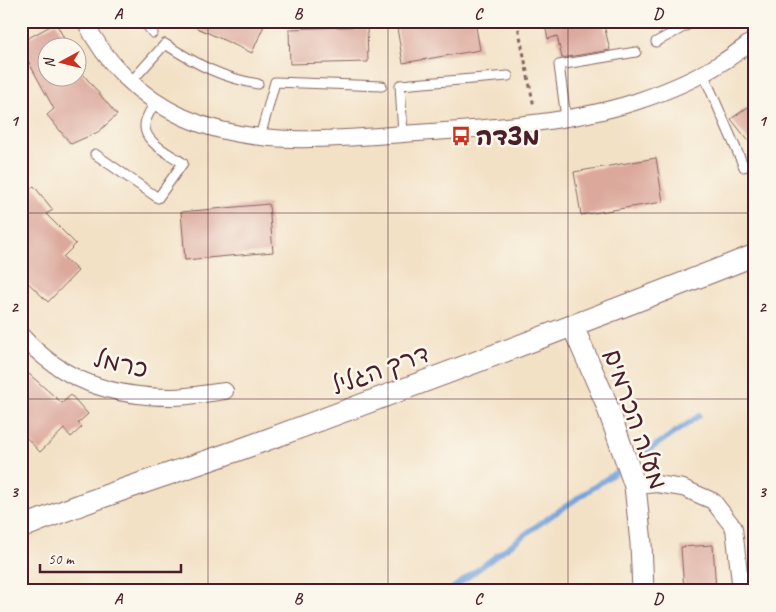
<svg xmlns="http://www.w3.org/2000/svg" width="776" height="612" viewBox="0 0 776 612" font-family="Caveat,'Playpen Sans Hebrew',sans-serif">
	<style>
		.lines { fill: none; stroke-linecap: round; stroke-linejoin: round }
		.stream { stroke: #709ed9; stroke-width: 5.5 }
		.building { fill: #dca89c }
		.service-casing { stroke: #856361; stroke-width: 11 }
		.minor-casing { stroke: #856361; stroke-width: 18 }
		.tertiary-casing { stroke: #856361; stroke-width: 23 }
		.path { stroke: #856361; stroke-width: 3; stroke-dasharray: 4 4; stroke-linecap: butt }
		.service { stroke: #fff; stroke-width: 9 }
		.minor { stroke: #fff; stroke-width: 16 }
		.tertiary { stroke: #fff; stroke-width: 21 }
		.grid { fill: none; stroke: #4a1f2b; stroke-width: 1; stroke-opacity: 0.55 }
		.labels { text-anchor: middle; stroke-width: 5; stroke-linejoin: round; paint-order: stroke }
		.poi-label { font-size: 25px; font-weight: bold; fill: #4a1f2b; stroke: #fbf7ec; text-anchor: start }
		.street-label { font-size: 25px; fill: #4a1f2b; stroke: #fbf7ec }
		.neatline { fill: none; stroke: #4a1f2b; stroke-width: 2 }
		.grid-label { font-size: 16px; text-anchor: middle; font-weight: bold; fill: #4a1f2b }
	</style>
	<rect width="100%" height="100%" fill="#fbf7ec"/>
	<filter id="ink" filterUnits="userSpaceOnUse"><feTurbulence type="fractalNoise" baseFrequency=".02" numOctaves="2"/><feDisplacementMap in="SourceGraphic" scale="10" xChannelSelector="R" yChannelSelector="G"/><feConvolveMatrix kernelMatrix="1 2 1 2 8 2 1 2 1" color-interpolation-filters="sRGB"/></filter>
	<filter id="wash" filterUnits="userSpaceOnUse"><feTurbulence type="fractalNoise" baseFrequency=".0096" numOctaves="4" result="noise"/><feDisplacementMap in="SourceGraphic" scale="20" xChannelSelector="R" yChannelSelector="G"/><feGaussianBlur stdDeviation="1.12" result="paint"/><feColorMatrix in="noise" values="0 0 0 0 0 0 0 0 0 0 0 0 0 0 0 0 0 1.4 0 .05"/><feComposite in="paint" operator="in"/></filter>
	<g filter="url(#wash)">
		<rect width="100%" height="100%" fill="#f3e1c6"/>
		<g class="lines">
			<path class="stream" d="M449,591l86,-64 164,-111"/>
		</g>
		<g id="blocks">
			<path class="building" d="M182,21h84l-14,32z
				M438,21h37l5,29 -77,13 -6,-35z
				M544,21h59l7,29 -48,8 -5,-22 -9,3z
				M56,23l13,25h-21v30h30v-10l39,47 -19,17 -27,12 -24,-29 7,-6 -33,-61v-6z
				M367,26l1,36 -78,2 -1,-35z
				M755,102v47l-24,-30z
				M656,158l7,44 -82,13 -7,-43z
				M34,186l19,24 -7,4 30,30 -13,13 15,14 -30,31 -27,-26v-80z
				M269,204l4,48 -88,8 -4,-48z
				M21,367l41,36 9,-8 17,19 -10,9 4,4 -11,10 -7,-8 -24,23 -19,-20z
				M713,545l3,46h-32l-3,-44z"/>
		</g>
	</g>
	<g filter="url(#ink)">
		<use href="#blocks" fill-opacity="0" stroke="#856361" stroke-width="1"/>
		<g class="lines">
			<defs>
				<path id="service" d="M143,21l10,12
					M656,42l39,-21
					M703,73l41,94
					M130,83l35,-39c33,21 55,33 93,40
					M566,118l-7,-53 77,-13
					M403,134l-3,-49 108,-9
					M260,137l15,-55 107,4
					M95,154l63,44 25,-35c-14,-10 -44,-22 -37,-43 2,-6 6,-12 9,-18"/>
				<path id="minor" d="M85,21c20,42 55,76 98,96 73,33 158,21 235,16 72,-5 148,-9 217,-31 30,-10 60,-22 86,-39 12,-7 23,-16 34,-24
					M21,335c41,46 91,62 151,62 17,0 35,-4 53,-6
					M635,486l22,-2 26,4 30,13 21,27 7,63"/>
				<path id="tertiary" d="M573,327l32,73 30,86 6,57 2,48
					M21,528c78,-33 158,-56 237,-85 166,-61 332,-123 497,-188"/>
			</defs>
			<use href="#service" class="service-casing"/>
			<use href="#minor" class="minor-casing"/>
			<use href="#tertiary" class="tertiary-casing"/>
			<path class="path" d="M517,21l17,86"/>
			<use href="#service" class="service"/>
			<use href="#minor" class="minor"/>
			<use href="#tertiary" class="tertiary"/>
		</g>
	</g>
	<path class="grid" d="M208,21v570M388,21v570M568,21v570M21,213h734M21,399h734"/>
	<defs>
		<symbol id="bus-bare" viewBox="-9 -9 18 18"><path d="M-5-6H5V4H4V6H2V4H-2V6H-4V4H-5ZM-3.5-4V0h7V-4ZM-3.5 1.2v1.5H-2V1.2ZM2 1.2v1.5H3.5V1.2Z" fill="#c8321e" stroke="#fbf7ec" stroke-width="2.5" paint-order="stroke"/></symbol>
	</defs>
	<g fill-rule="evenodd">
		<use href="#bus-bare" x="447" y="122" width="28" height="28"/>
	</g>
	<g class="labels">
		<g class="poi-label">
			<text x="476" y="145">מצדה</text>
		</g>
		<g class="street-label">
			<text transform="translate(121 363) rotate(13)" y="9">כרמל</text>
			<text transform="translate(380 369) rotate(-20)" y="9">דרך הגליל</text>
			<text transform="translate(636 419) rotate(71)" y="9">מעלה הכרמים</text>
		</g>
	</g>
	<rect width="776" height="612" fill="none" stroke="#fbf7ec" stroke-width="55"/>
	<g transform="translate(62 62) rotate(263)"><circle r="24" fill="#fbf7ec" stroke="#b4a19f"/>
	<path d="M0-4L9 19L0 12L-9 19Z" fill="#c8321e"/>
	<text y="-8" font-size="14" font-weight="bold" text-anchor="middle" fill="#4a1f2b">N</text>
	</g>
	<path d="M40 564v8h141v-8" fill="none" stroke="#4a1f2b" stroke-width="2.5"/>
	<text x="48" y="564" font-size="15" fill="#4a1f2b" stroke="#fbf7ec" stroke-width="4" paint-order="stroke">50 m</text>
	<rect x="28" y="28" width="720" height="556" class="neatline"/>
	<g class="grid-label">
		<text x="118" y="19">A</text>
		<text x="298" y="19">B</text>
		<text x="478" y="19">C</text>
		<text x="658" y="19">D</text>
		<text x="14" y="126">1</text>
		<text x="762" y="126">1</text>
		<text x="14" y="312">2</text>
		<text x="762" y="312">2</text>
		<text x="14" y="497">3</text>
		<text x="762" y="497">3</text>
		<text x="118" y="604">A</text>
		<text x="298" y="604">B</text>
		<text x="478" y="604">C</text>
		<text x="658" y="604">D</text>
	</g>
</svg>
